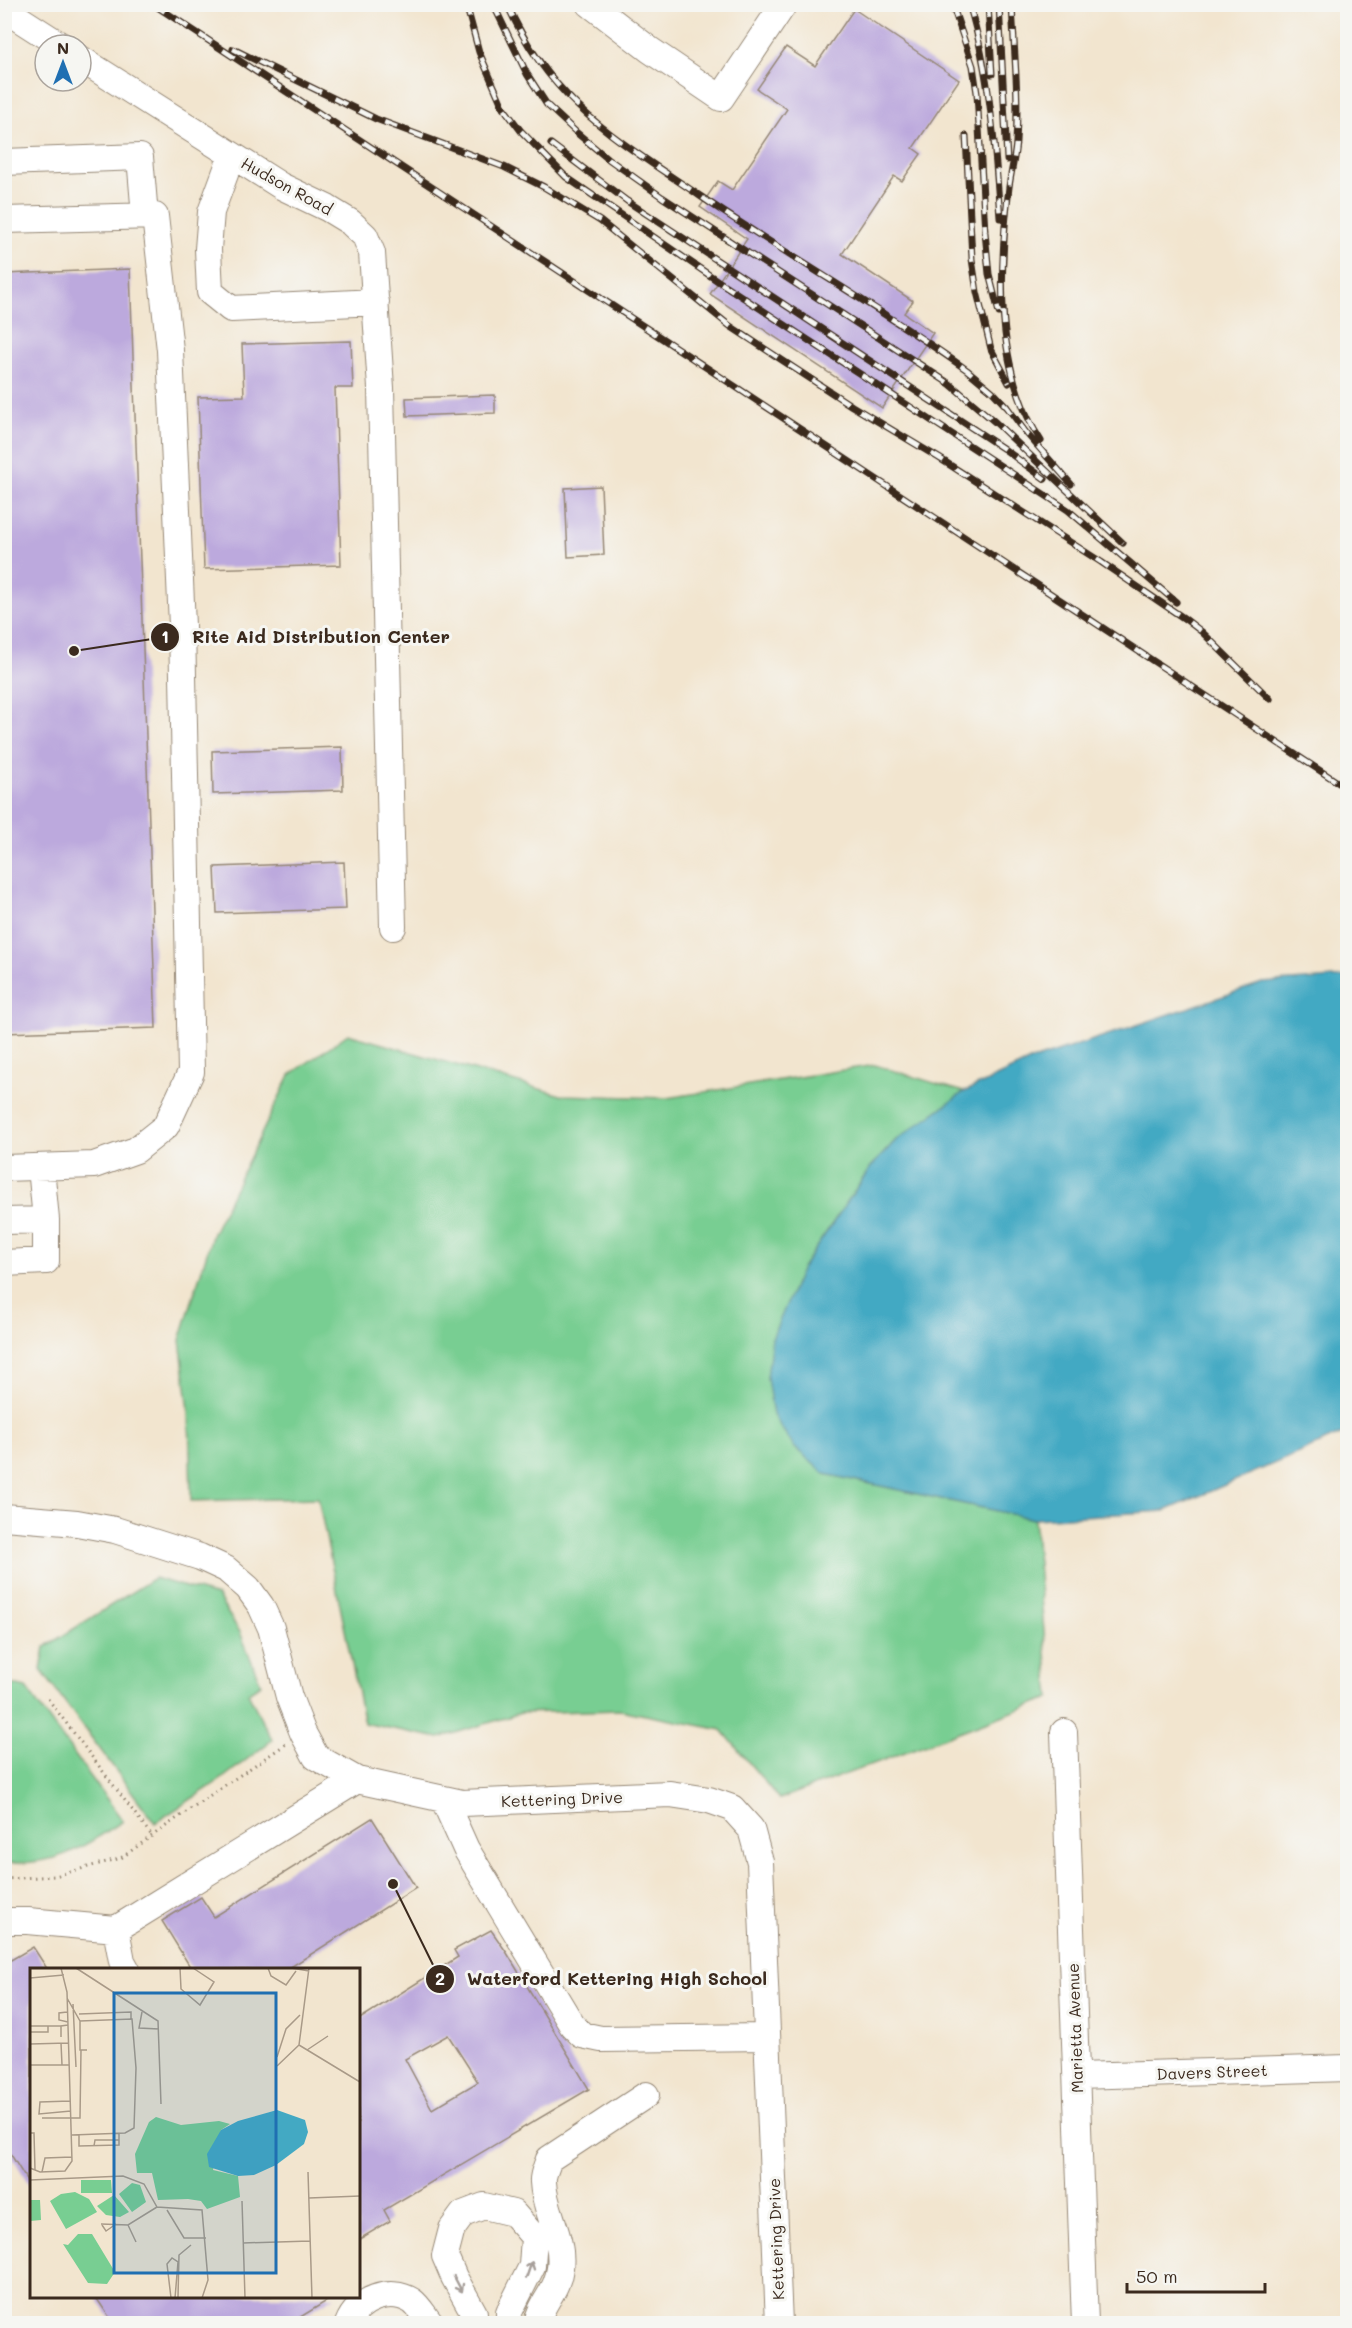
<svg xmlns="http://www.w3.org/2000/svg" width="1352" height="2328" viewBox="0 0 1352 2328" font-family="Mali,sans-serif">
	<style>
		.green { fill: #78ce92; stroke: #5a7c58; stroke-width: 1.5 }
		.water { fill: #43a9c3; stroke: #3f6a70; stroke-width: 1.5 }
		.building { fill: #bca9dd; fill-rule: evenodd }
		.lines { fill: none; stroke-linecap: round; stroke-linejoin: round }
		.minor-casing { stroke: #968876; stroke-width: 28 }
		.path { stroke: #968876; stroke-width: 3; stroke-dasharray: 1.5 4.5; stroke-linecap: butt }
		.minor { stroke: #fff; stroke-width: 26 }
		.rail-casing { stroke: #3b2a1e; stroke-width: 7 }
		.rail { stroke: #f6f6f2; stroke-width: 4.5; stroke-dasharray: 14; stroke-linecap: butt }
		.oneway { stroke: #a79f9a }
		.labels { text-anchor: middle; stroke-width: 6; stroke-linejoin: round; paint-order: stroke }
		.street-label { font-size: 16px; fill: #3b2a1e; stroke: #f6f6f2 }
		.inset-road { fill: none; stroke: #a99a88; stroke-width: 1.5 }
		.view { fill: #1f6fb2; fill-opacity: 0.15; stroke: #1f6fb2; stroke-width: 3 }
		.inset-edge { fill: none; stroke: #3b2a1e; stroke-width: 3 }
		.leader { fill: none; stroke: #3b2a1e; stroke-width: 2 }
		.callout-dot { fill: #3b2a1e; stroke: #f6f6f2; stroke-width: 2 }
		.mark-label { font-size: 18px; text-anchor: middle; font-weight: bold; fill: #fff }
		.callout-label { font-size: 18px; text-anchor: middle; font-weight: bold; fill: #3b2a1e; stroke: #f6f6f2; stroke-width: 6; stroke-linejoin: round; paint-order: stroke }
	</style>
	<rect width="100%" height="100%" fill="#f6f6f2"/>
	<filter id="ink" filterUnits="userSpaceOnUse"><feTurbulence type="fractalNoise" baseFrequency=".0167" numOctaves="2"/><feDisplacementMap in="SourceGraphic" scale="12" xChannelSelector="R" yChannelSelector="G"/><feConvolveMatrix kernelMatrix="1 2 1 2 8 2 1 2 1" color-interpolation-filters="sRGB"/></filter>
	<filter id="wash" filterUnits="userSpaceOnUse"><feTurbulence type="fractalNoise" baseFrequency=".008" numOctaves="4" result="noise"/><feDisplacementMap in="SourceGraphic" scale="24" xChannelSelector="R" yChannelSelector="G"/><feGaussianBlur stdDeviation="1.35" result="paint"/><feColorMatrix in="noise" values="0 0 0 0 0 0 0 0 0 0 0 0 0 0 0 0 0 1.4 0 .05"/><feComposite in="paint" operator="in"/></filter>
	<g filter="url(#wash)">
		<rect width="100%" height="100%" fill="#f2e5cf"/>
		<path class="green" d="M348,1034l213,61 106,3 208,-33 89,27 -68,48 -25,27 -69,101 23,206 209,45 16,179 -271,101 -57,-69 -102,-20 -99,3 -82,25 -75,-15 -46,-225 -127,3 -2,-91 -9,-70 33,-107 77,-158z
			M154,1578l63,18 23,36 21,53 -13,8 24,47 -53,41 -64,42 -114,-153 4,-23z
			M5,1683l21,5 97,133c-43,28 -65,44 -118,42z"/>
		<path class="water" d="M1347,977v455l-182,79 -131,8 -209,-45 -31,-27 -21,-32 -6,-37 5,-40 30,-70 69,-101 25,-27 68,-48 66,-31 232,-78z"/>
		<g id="blocks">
			<path class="building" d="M854,9l105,71 -46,68 8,6 -19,27 -8,-5 -52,78 71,47 -9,12 29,20 -51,75 -172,-114 37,-55 -47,-32 18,-26 14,9 55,-81 -30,-20 29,-42 29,19z
				M130,269l26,759 -152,5v-759z
				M351,341l2,47h-18l6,177 -137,4 -6,-172 46,-1 -2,-52z
				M495,395v18l-88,3 -1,-18z
				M601,486l3,69 -36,2 -3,-69z
				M342,747l1,43 -130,4 -1,-43z
				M344,862l2,47 -129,4 -2,-46z
				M372,1818l44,70 -130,82h-94l-30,-49 39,-24 13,20z
				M491,1930l16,23 82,136 -205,121 6,11 -32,19v-220l100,-63 -4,-7zM448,2035l30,47 -46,27 -27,-50z
				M33,1947l15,23h-16v219l-22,-36 -6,3v-192z
				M95,2296h240l-46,28h-175z"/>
		</g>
	</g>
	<g filter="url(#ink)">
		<use href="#blocks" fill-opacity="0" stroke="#968876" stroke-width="1.5"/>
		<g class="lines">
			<defs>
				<path id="minor" d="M590,4l60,46 71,48 63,-94
					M4,9l56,36
					M81,59l200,127 46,22 23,14 15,14 7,17 9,135 12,539
					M232,155l-21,57 -3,37 2,43 21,17 145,-7
					M4,162l136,-5 5,59
					M4,220l151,-4 15,134 12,276 9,446 -25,54 -30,24 -42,15 -90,3
					M4,1221l42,-1
					M4,1263l42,-2v-41l-5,-53
					M4,1517l73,6 38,7 85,27 26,12 22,19 13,18 10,22 18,69 14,36 13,24 41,23 105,23 208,-9 39,6 23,8 19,21 9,33 19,462
					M1064,1732l21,592
					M444,1800l22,49 106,176 10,10 19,4 166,-2
					M4,1921h24l88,8 241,-149
					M116,1929l6,32 5,9
					M1077,2076l271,-8
					M348,2324c9,-25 42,-37 64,-23 7,5 13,16 19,23
					M474,2324v-11l-20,-36 -9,-21 7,-27 11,-15 21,-8 29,7 21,24 -2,29 -23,46v12
					M537,2324c4,-23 20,-31 23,-56 4,-31 -16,-57 -17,-86 -1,-7 4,-16 6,-23l97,-64"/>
			</defs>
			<use href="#minor" class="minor-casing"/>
			<path class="path" d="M48,1699l104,137
				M4,1879l51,-3 66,-18 69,-49 96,-65"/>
			<use href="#minor" class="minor"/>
			<defs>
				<path id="rail" d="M153,4l1195,785
					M466,4l13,48 24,55 18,24 45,46 152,104 350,229 108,92
					M493,4l34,70 20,31 30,28 30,25 55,39 288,187 45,38 128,121
					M507,4c44,99 108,134 193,192 88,60 181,112 267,174l25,21 15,16 20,27 44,50
					M952,4l21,62 4,27 8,139 4,42 10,39
					M969,4c21,69 26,142 31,214
					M988,4l4,70
					M999,4l8,156
					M1012,4c2,46 7,92 4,138 -1,15 -5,30 -7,45 -10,83 -15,182 32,254
					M233,49l143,70 128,48 40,20 56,34 130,105 122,80 87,52 162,104 84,57 17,13 68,67
					M966,136l6,123 5,33 14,57 18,34
					M551,144l76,57 377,248 41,30"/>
			</defs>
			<use href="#rail" class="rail-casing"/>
			<use href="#rail" class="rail"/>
		</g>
		<defs><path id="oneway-shaft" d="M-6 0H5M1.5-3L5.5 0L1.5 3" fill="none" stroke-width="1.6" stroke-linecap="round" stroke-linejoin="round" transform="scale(1.5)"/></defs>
		<g class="oneway">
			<use href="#oneway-shaft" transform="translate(529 2270) rotate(-71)"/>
			<use href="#oneway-shaft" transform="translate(458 2284) rotate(62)"/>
		</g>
	</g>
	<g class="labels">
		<g class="street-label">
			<text transform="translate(287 186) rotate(29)" y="6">Hudson Road</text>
			<text transform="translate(562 1799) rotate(-2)" y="6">Kettering Drive</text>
			<text transform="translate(1075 2028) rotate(-92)" y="6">Marietta Avenue</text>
			<text transform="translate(1212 2072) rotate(-2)" y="6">Davers Street</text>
			<text transform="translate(776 2239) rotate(-92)" y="6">Kettering Drive</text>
		</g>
	</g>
	<g transform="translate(30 1968)">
		<rect width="330" height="330" fill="#f2e5cf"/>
		<path d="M126,149l25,8 38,-4 11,3 -9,6 -8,40 25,6 2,21 -33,12 -6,-8 -13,-2 -30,1 -6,-27h-15l-2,-19 14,-32zM51,212h30l1,13h-31zM102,215l8,2 6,17 -14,10 -13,-18zM45,224l14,7 8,13 -31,17 -16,-28 11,-7zM84,227l15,17 -9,5 -14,-2 -9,-9zM0,232h10l1,20 -11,1zM48,266h14l23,38 -8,12 -19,-1 -25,-39 5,1z" fill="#78ce92"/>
		<path d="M247,142l28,10 3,12 -4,12 -28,21 -22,10 -16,1 -29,-9 -2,-13 14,-24 17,-9z" fill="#43a9c3"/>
		<path class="inset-road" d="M46,0l82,53 3,83M150,0l1,21 19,16 14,-23 -21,-14M238,0l3,8 15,9 10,-14M261,0l18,3M279,0l-10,77 61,37M0,10l34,-3M37,30l13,23 52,-2 4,49 -2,60 -9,5 -53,2M43,36l3,63M37,44l-8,1v7l9,2M112,44l-3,16 20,1M49,46l52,-2v7M50,53v29h7M0,58h31M0,64h18v-6M31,69v-11l7,-1M31,75l1,22M0,76l38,-1M277,82l21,-14M247,89l9,-28 14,-14M0,97h39M247,98l22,-21M40,133l-30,1 -1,12 32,-3M12,150h38l1,-68M0,165h4l1,37M49,167v11l40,-1v-12M64,178l1,-6h24M0,200l10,4 25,-1 7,-10 -5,-169 -6,-24M12,204l3,-14 27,-1M278,204l4,126M0,212l93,-4 21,8 13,23 45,3 6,70 -6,18M279,230l51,-2M212,233l3,97M137,242l17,28h22M71,256l27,1 29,-18M72,257l4,6 10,-7M98,257l8,17M213,275l67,-2M148,329l1,-42 12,-10M115,330h21M141,330l-4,-34 5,-6 6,4 -3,36"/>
		<path class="view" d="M84,25h162v280h-162z"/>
		<rect width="330" height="330" class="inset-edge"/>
	</g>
	<path class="leader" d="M74 651L165 637M393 1884L440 1979"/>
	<g class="callout-dot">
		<circle cx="74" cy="651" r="6"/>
		<circle cx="393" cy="1884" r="6"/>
		<circle cx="165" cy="637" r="15"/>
		<circle cx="440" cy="1979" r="15"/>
	</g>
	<g class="mark-label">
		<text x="165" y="643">1</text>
		<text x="440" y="1985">2</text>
	</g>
	<g class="callout-label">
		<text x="321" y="643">Rite Aid Distribution Center</text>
		<text x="617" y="1985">Waterford Kettering High School</text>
	</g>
	<rect width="1352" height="2328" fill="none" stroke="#f6f6f2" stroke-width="24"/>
	<g transform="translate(63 63)"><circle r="28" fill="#f6f6f2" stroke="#aba49d" stroke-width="1.5"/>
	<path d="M0-4.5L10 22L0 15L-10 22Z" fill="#1f6fb2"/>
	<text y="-9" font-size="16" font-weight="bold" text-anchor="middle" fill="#3b2a1e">N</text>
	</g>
	<path d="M1127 2283v9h138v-9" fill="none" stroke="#3b2a1e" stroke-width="3"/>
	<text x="1136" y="2283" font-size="18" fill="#3b2a1e" stroke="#f6f6f2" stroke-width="4.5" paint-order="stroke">50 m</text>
</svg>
